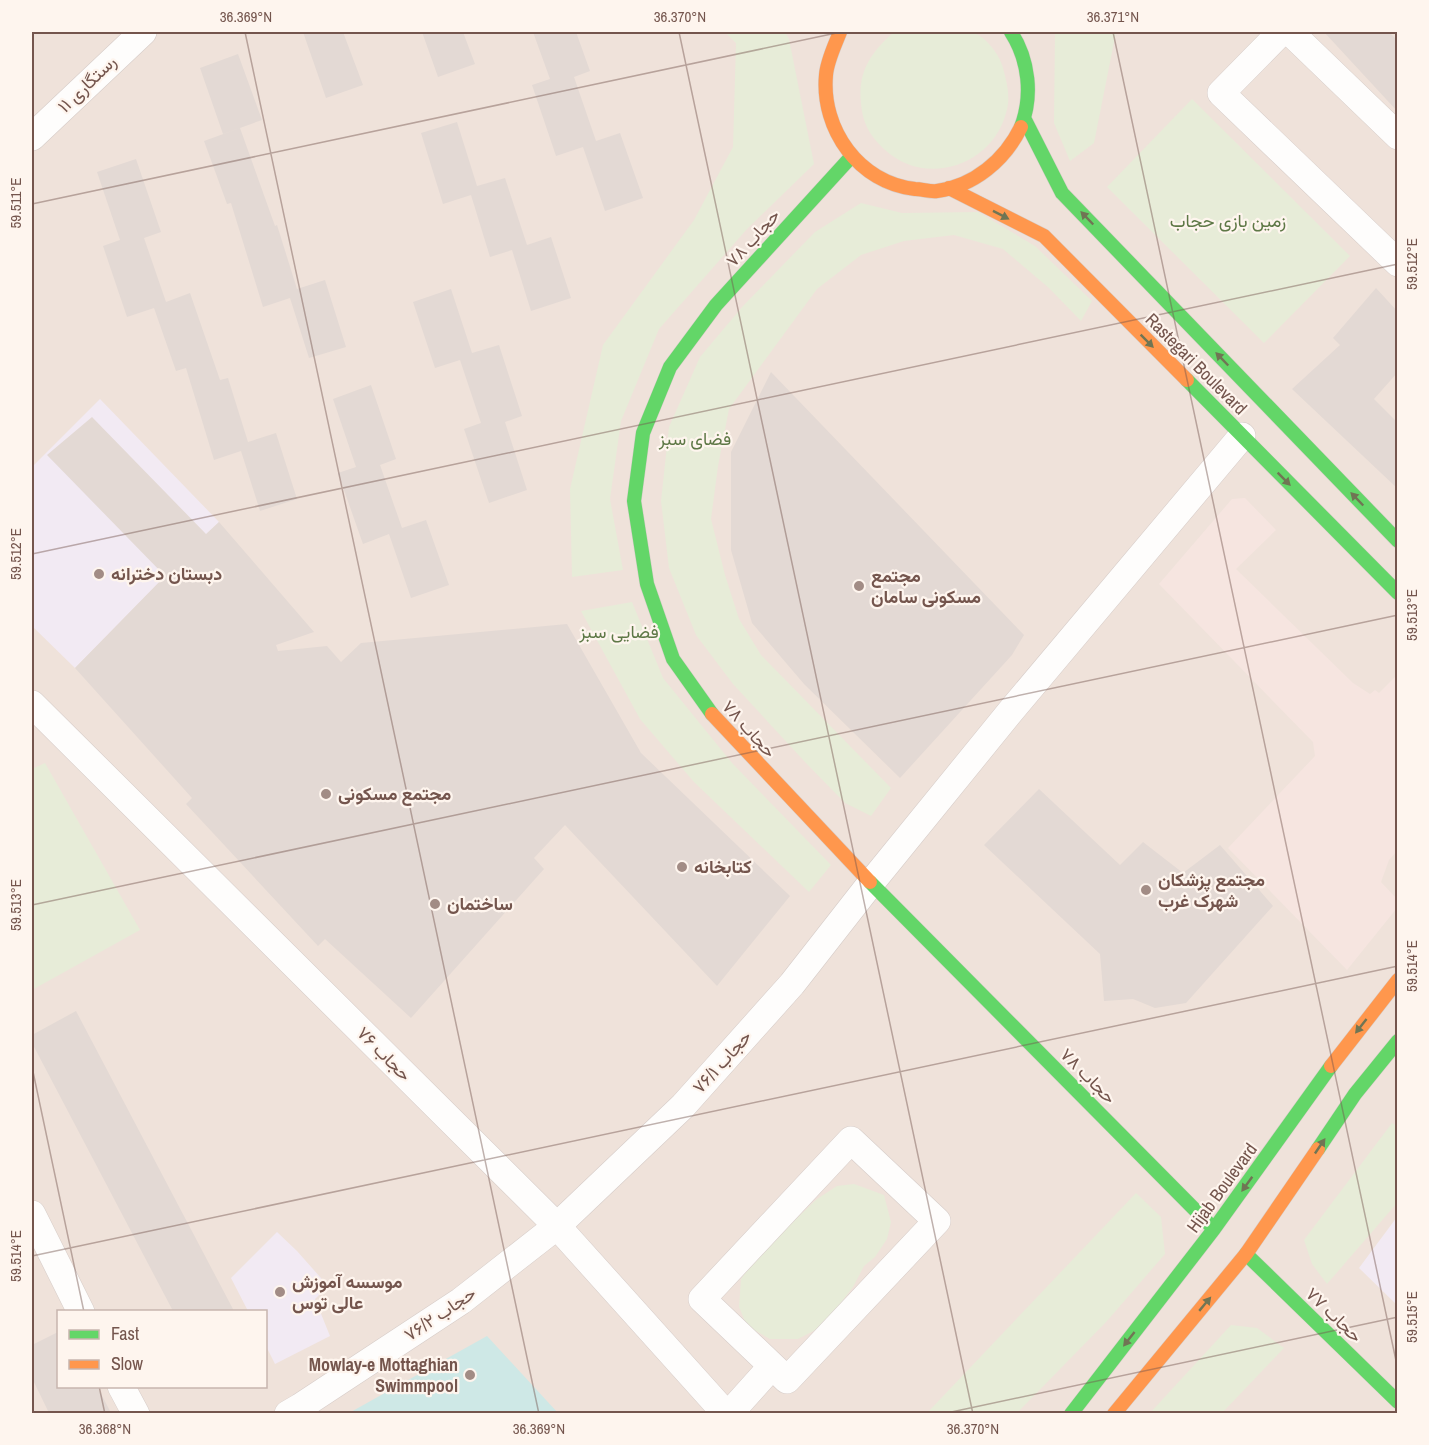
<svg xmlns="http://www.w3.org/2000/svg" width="1429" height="1445" viewBox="0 0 1429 1445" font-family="'Archivo Narrow',Vazirmatn,sans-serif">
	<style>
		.residential { fill: #efe2da; fill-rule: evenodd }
		.commercial { fill: #f6e5e0 }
		.education { fill: #f2eaf3 }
		.green { fill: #e7ecd8 }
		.water { fill: #cee8e6 }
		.building { fill: #e3d9d4 }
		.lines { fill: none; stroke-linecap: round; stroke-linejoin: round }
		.street-casing { stroke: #d6ccc8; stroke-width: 28 }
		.fast-casing { stroke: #d6ccc8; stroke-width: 15 }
		.slow-casing { stroke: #d6ccc8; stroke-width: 15 }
		.street { stroke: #fefdfc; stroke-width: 27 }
		.fast { stroke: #63d668; stroke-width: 14 }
		.slow { stroke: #ff974d; stroke-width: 14 }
		.oneway { fill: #707554 }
		.ticks { fill: none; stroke: #74554d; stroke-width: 1.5; stroke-opacity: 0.45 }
		.poi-dot { fill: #a28c85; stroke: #fef5ee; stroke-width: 2 }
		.labels { text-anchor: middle; stroke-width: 4.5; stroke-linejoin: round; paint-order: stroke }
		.street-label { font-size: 18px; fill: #74554d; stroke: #fef5ee }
		.park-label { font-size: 18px; fill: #5e7846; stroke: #fef5ee }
		.poi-label { font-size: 18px; font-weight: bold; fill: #74554d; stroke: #fef5ee; text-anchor: start }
		.neatline { fill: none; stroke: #74554d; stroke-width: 2 }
		.ticks-label { font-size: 15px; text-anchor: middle; fill: #74554d }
	</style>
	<rect width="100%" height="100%" fill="#f7f1ec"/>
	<path class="residential" d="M32,32h1365v1381h-1365zM58,1312h208v74h-208z"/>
	<path class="commercial" d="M1245,498l31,32 -40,39 117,114 17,11 5,-4 4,3 18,-18v176l-8,9 -8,22 16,17v9l-50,62 -119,-122 87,-92 -2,-14 -154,-158 73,-85z"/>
	<path class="education" d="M100,399l119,123 -144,146 -43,-42v-159z
		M1397,1217v88l-38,-37z
		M277,1232l20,19 31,35 -13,13 15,37 -55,28 -9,-18v-34l-18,-1 -17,-33z"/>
	<path class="green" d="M725,32h60l4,7 25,125 -67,65 -88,100 -38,92 -11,78 13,71 -51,7 -2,-88 33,-144 91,-125 39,-73 3,-104z
		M894,32c18,0 36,0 55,0 6,0 16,-2 22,0 14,3 29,23 32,36 4,15 8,30 3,45 -14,53 -81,75 -122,36 -11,-10 -20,-23 -22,-38 -6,-36 6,-56 32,-79z
		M1055,32h61l-22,111 -24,18 -16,-38z
		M1192,99l158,157 -86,87 -157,-156z
		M861,203l41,10 76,-1 57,34 57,55 -11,20 -32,-33 -46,-39 -49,-14 -50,6 -43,14 -44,34 -88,120 -11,57 -7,53 14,56 14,44 22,36 130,133 -20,28 -26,-13 -40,-41 -72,-78 -37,-49 -27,-67 -8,-67 8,-74 31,-70 43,-51 72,-74z
		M632,602l31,76 69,85 99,102 -22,27 -115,-110 -54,-63 -59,-108z
		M45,763l95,167 -108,60v-221z
		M1392,1123l5,3v77l-70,81 -15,-20 -8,-24z
		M854,1184l30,11 7,27 -4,17 -12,18 -11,9 -11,21 -30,39 -25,13h-28l-23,-13 -8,-19 2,-28 15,-22 61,-58 20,-13z
		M1136,1193l25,24 4,37 -58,67 -90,92h-90z
		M1231,1325l26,3 27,20 -62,65h-72z"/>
	<path class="water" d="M487,1336l71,77h-209z"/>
	<path class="building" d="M303,32h40l20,53 -37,13z
		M422,32h41l12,32 -37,13z
		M533,32h43l14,39 -16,6 22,64 24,-8 23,65 -38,13 -22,-64 -27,9 -24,-71 18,-6z
		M1324,32h65l9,9v71z
		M238,54l24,66 -39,14 -23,-66z
		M457,122l20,64 28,-8 22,67 24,-8 20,61 -40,13 -19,-61 -22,7 -19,-62 -28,9 -22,-71z
		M240,128l35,98 2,-1 20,64 28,-9 21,67 -37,11 -19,-60 -27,9 -32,-104 -4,1 -23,-63z
		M136,159l25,73 -17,6 22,64 24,-9 30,87 8,-2 20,64 28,-9 21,66 -37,12 -19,-60 -27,9 -28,-92 -10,3 -22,-63 -27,9 -24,-71 17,-6 -23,-68z
		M1376,288l22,24v60l-24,27 24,24v66l-106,-100 48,-44 -7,-7z
		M451,289l21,64 27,-8 23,71 -17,6 22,68 -38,13 -25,-74 17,-6 -21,-63 -25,8 -22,-66z
		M771,372l253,263 -12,20 -112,123 -96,-94 -52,-61 -21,-73v-98z
		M371,385l25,74 -16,6 22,63 24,-8 23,65 -38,13 -22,-64 -26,10 -25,-71 18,-6 -23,-68z
		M92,417l114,117 13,-12 95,110 -38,13 2,6 49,-5 14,16 20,-19 206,-19 74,129 149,143 -73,90 -152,-161 -31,33 10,11 -133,149 -86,-79 -7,7 -132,-142 6,-6 -117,-130 90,-92 -118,-121z
		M1039,789l81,76 23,-23 40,31 37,-28 53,61 -87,97 -31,5 -22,-9 -29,2 -4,-47 -116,-109z
		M76,1011l158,300h-61l-141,-268v-8z
		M58,1332v54h39l14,27h-62l-17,-35v-33z"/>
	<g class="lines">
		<defs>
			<path id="street" d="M1281,32l-60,61 177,170
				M1290,32l108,104
				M32,137l111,-105
				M32,704l525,522 169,188
				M851,1140l86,81 -150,159 -85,-81z
				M32,1214l49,98
				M121,1386l15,28
				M288,1414l12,-7 161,-106 96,-75 126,-120 109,-122 79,-101 139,-171 232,-276
				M729,1414l43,-48"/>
			<path id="fast" d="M1011,32c18,28 22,64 10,95
				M1024,118l38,75 336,348
				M1187,380l211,213
				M712,714l-39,-55 -26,-75 -13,-83 9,-68 27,-66 46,-62 135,-148
				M870,882l344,347
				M1318,1149l37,-55 43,-53
				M1246,1254l152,148
				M1071,1414l143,-185 117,-163"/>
			<path id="slow" d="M840,32c-5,13 -13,29 -14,43 -5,54 33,108 89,114 7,0 15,3 22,2 37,-5 68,-31 84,-64
				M949,188l95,48 143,144
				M712,714l158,168
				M1331,1066l67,-86
				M1114,1414l132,-160 72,-105"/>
		</defs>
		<use href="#street" class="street-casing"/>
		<use href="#fast" class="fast-casing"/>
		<use href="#slow" class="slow-casing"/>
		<use href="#street" class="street"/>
		<use href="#fast" class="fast"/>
		<use href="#slow" class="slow"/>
	</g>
	<defs><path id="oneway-solid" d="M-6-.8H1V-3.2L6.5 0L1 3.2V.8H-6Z" transform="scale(1.5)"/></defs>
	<g class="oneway">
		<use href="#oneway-solid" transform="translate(1001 215) rotate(27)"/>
		<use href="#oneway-solid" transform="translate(1087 218) rotate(-134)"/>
		<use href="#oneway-solid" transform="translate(1147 341) rotate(45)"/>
		<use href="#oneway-solid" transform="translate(1222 359) rotate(-134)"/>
		<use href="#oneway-solid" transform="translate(1284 479) rotate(45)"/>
		<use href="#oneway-solid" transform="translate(1357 499) rotate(-134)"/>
		<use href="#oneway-solid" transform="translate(1361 1026) rotate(128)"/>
		<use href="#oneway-solid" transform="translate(1320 1146) rotate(-56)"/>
		<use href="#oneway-solid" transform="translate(1247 1184) rotate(126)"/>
		<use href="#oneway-solid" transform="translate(1205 1304) rotate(-50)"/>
		<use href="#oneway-solid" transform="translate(1129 1339) rotate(128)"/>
	</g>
	<path class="ticks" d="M245,32l294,1382M679,32l294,1382M1113,32l285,1338M32,204l809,-172M32,554l1366,-290M32,905l1366,-290M32,1067l52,245M32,1256l1366,-290M99,1386l6,28M942,1414l456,-97"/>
	<g class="poi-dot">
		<circle cx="99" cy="574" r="6"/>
		<circle cx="859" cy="586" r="6"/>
		<circle cx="326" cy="794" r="6"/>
		<circle cx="682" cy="867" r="6"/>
		<circle cx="1146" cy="890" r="6"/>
		<circle cx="435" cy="904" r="6"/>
		<circle cx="280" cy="1292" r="6"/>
		<circle cx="470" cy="1375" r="6"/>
	</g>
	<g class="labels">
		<g class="street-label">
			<text transform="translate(87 84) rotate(-44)" y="6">رستگاری ۱۱</text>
			<text transform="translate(753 238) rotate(-48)" y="6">حجاب ۷۸</text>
			<text transform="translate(1196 364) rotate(45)" y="6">Rastegari Boulevard</text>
			<text transform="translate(749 729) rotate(48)" y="6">حجاب ۷۸</text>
			<text transform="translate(384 1054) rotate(45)" y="6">حجاب ۷۶</text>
			<text transform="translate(722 1062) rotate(-48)" y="6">حجاب ۷۶/۱</text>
			<text transform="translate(1088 1076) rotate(45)" y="6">حجاب ۷۸</text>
			<text transform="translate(1222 1188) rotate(-54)" y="6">Hijab Boulevard</text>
			<text transform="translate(440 1314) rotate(-34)" y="6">حجاب ۷۶/۲</text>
			<text transform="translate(1334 1315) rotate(44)" y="6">حجاب ۷۷</text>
		</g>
		<g class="park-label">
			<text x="1228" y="227">زمین بازی حجاب</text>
			<text x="695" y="445">فضای سبز</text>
			<text x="619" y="638">فضایی سبز</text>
		</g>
		<g class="poi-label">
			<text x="111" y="580">دبستان دخترانه</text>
			<text x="871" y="582">مجتمع<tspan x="871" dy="21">مسکونی سامان</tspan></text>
			<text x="338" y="800">مجتمع مسکونی</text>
			<text x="694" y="873">کتابخانه</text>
			<text x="1158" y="886">مجتمع پزشکان<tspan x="1158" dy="21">شهرک غرب</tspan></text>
			<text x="447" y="910">ساختمان</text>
			<text x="292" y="1288">موسسه آموزش<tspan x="292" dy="21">عالی توس</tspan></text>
			<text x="458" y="1371" text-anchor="end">Mowlay-e Mottaghian<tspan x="458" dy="21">Swimmpool</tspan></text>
		</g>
	</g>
	<rect width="1429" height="1445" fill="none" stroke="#fef5ee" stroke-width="66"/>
	<rect x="57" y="1310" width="210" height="78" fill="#fef5ee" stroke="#c7b5ae" stroke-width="1.5"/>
	<rect x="69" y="1330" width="30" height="9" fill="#63d668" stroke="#c7b5ae" stroke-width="1.5"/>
	<text x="111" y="1340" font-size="18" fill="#74554d">Fast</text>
	<rect x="69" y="1360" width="30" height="9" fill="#ff974d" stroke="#c7b5ae" stroke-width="1.5"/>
	<text x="111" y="1370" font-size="18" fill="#74554d">Slow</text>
	<rect x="33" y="33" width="1363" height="1379" class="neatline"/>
	<g class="ticks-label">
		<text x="246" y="22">36.369°N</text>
		<text x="680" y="22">36.370°N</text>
		<text x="1113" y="22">36.371°N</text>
		<text transform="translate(16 203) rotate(-90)" y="5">59.511°E</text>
		<text transform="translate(1412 264) rotate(-90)" y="5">59.512°E</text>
		<text transform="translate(16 554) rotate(-90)" y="5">59.512°E</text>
		<text transform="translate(1412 615) rotate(-90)" y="5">59.513°E</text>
		<text transform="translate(16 905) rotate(-90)" y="5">59.513°E</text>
		<text transform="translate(1412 966) rotate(-90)" y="5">59.514°E</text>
		<text transform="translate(16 1256) rotate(-90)" y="5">59.514°E</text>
		<text transform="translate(1412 1317) rotate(-90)" y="5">59.515°E</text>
		<text x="105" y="1434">36.368°N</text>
		<text x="539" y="1434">36.369°N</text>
		<text x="973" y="1434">36.370°N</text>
	</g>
</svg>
